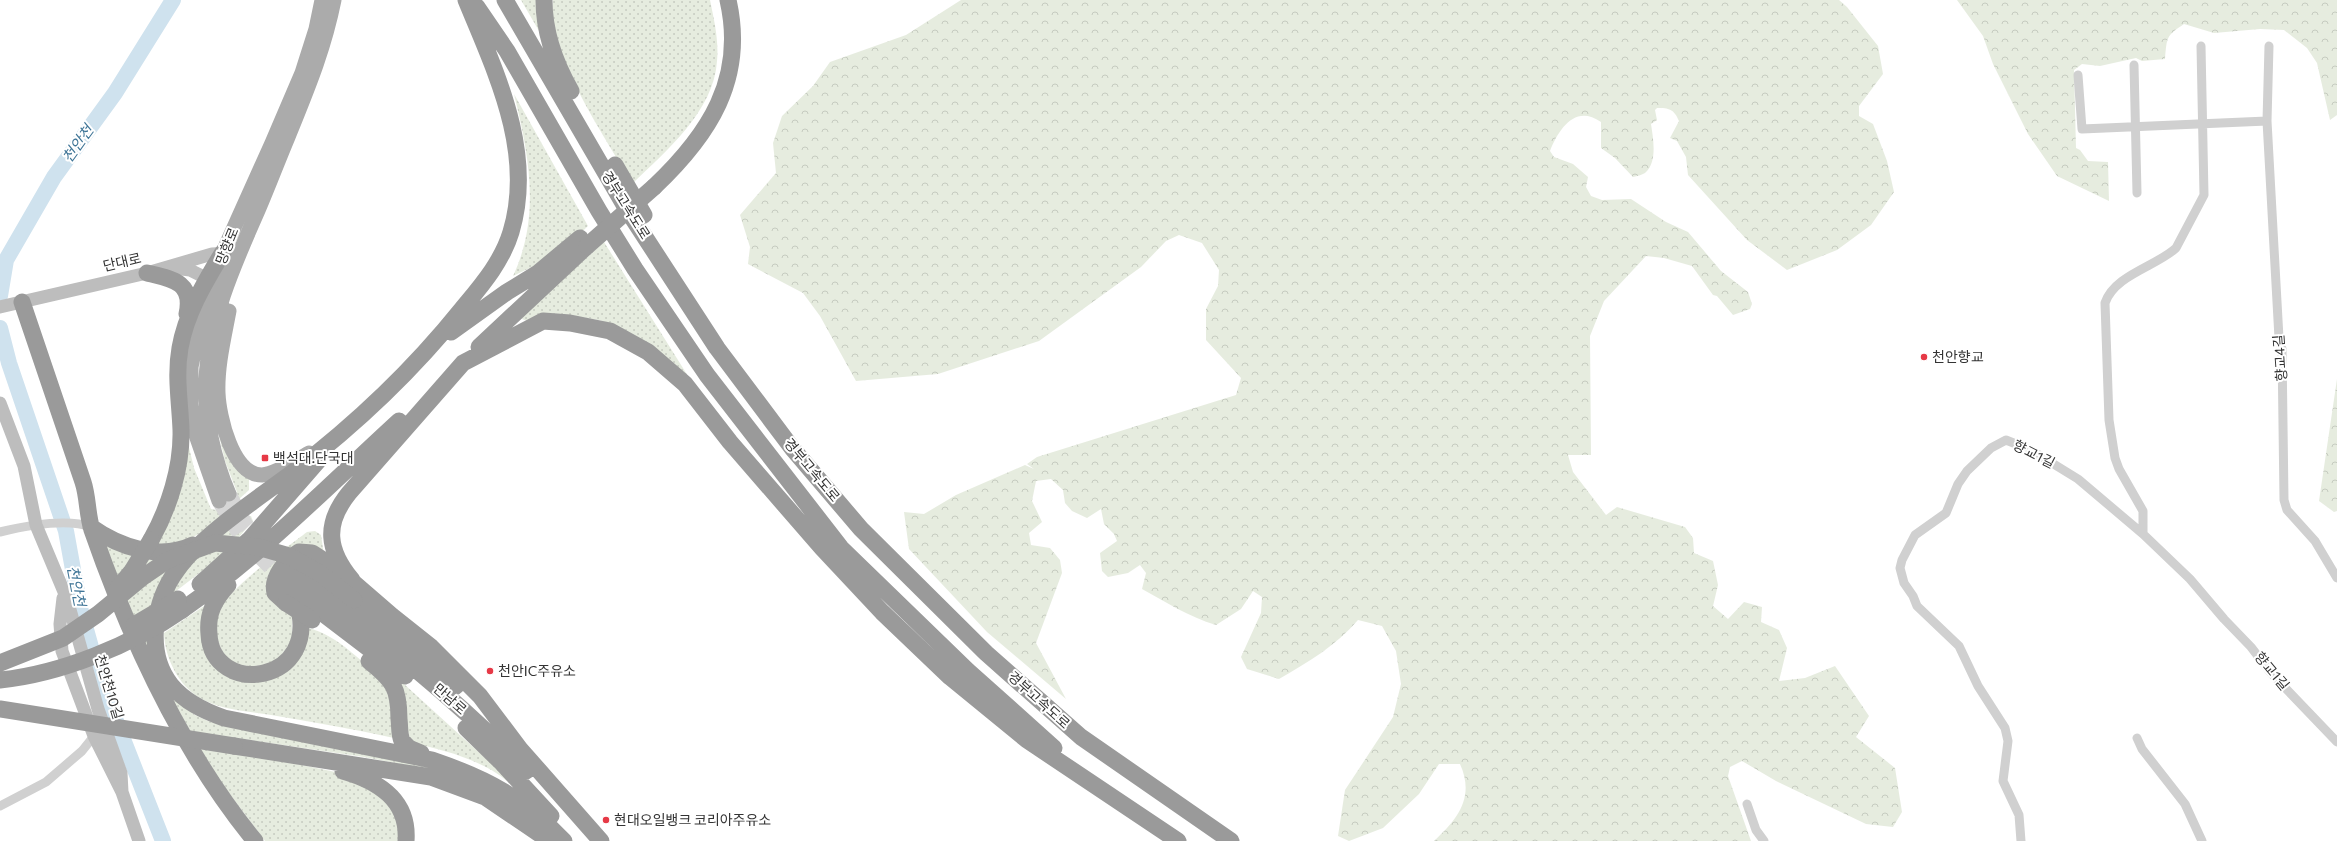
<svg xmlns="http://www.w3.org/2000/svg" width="2337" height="841" viewBox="0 0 2337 841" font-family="Commissioner,'Noto Sans KR',sans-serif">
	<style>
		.grass { fill: url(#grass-dots) }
		.forest { fill: url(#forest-crowns) }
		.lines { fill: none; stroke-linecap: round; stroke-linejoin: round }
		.river { stroke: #cfe2ee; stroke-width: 16 }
		.primary-tunnel { stroke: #d6d6d6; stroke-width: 15; stroke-dasharray: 15 8; stroke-linecap: butt }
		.street { stroke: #d0d0d0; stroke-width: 9 }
		.secondary { stroke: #bdbdbd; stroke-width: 13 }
		.primary { stroke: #ababab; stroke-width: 15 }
		.highway { stroke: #9a9a9a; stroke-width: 17 }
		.highway-bridge { stroke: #9a9a9a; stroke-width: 17 }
		.poi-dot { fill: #e63946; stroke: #fff; stroke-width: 1.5 }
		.labels { text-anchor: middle; stroke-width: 4; stroke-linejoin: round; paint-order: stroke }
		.street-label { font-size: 14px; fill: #333; stroke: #fff }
		.poi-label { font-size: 14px; fill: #333; stroke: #fff; text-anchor: start }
		.water-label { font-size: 15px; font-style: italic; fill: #3f7597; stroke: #fff }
	</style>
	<defs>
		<pattern id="grass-dots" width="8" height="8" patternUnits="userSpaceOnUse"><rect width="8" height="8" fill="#e6ecdf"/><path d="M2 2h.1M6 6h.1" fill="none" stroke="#c6cbc0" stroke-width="1.8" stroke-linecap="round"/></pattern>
		<pattern id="forest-crowns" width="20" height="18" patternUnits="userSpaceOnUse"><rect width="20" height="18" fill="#e6ecdf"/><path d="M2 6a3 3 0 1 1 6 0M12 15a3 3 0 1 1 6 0" fill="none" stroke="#c6cbc0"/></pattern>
	</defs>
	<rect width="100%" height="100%" fill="#fff"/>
	<path class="grass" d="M521,0h18v31z
		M553,0h157c4,20 9,40 7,61 -3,50 -51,90 -85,123 -26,-47 -86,-131 -79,-184z
		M514,94l74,132 -29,28 -46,22c28,-59 16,-121 1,-182z
		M604,242l94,150 -95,-71c-16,-4 -31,-5 -47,-4 -12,1 -23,7 -34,2l1,-4z
		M215,418l34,59v13l-45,41 -20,11 -27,4 28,-115 9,37 17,41 5,1 18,-12 3,-6 -12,-31z
		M247,516h4l2,5 -29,33 -53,41c19,-37 44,-54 76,-79z
		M315,531l6,4 3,20 -32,61v25l-18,23c-21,2 -45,8 -54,-18 -2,-6 -6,-14 -6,-21 -2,-27 71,-76 93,-93z
		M100,540c11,5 22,12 34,16 17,5 26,2 41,11l-25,90z
		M207,604c-3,20 -8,37 2,55l52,23 47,-54c29,6 60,39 82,60l4,50c-41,-9 -82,-16 -123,-23 -24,-4 -50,-5 -71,-17 -22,-13 -35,-40 -36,-65z
		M393,674l113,103 1,4c-25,-21 -65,-32 -96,-38z
		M170,696l25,19 13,6 202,39 48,15 -94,-18 -136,-20 55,24 57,12 25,8 30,31 6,29h-136l-48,-64z"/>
	<path class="forest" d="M961,0h878l8,7 31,39 5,28 -24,32v10l14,8 14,37 7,31 -23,33 -34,25 -50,20 -40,-30 -59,-65 -2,-18 -9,-16 -7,-3 9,-17c-5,-12 -10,-13 -22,-13l-2,2 2,10 -6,4c2,14 7,38 -6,49 -3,2 -8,3 -12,4l-18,-19 -14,-10v-26c-26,-18 -42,7 -51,29l4,6 19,7 15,13 -2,10 5,9 11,4 29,-1 35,23 22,10 33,39 27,21 4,12 -2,5 -17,6 -16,-19 -4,-1 -21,-29 -28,-8 -18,-2 -42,45 -14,35 1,119h-23l5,17 33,43 11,-8 68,20 8,11 1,15 19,8 5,24 -5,21 15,13 16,-17 18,5 -1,15 18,8 8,18 -8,33 26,-3 30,-12 34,50 -13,21 39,31 7,44 -9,15 -27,-3 -90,-43 -34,-20 -12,6 -2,9 23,65h-317c24,-22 41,-44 26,-77h-21l-20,30 -36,34 -34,13 -11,-5 7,-46 48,-73 8,-33 -5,-33 -14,-25 -24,-6c-22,26 -50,42 -79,59l-32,-10 -6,-12 20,-44 1,-16 -9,-6 -12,18 -25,16c-27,-8 -50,-23 -74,-36l4,-16 -6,-8 -12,8 -20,4 -6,-6 -2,-18 17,-12 -3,-7 -10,-10 -3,-15 -14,9 -15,-7 -7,-8 -2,-13 -12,-11 -15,2 -4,20 10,21 -13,11 2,12 19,3 10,12 2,13 -26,70 30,56 -79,-67 -78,-83 -5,-37 20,2 32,-19 69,-30 9,4 -7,-5 10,-7 199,-62 5,-17 -35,-38v-31l12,-23 1,-16 -17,-27 -23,-8 -13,6 -25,26 -102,74 -101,33 -82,7 -36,-65 -17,-23 -55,-29 2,-17 -10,-32 36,-42 -3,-30 9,-27 31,-30 17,-24 76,-27z
		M1957,0h380v115l-7,5 -13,-57 -10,-15 -23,-18 -24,-1 -46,4 -30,-9c-18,12 -17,13 -19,35l-23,2 -6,-3 -36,8 -18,-2 -8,6 2,78 4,2 8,11 20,1 1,39 -52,-25 -29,-42 -35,-70 -10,-28z
		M2337,379v132l-3,1 -15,-11z"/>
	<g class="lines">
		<path class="river" d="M0,296l6,-36 48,-83 61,-84 58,-93
			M0,328l9,35 57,168 14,77 21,75 62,158"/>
		<path class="primary-tunnel" d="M229,494l17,31 16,18
			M219,501l25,40 40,40"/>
		<path class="street" d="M2269,46l-2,75 12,217 3,11 2,151 3,10 28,31 22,37
			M2134,65l3,128
			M2078,75l4,54 185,-8
			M0,532c25,-6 67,-14 91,-5
			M2143,534v-23l-24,-42 -4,-11 -6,-38 -4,-117c9,-28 52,-37 71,-55l28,-53 -3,-149
			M2137,738l5,11 43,55 17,37
			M1747,804l9,26 8,11
			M0,806l46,-24 36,-31 12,-15
			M2021,841l-2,-26 -16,-34 5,-40 -3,-13 -27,-42 -19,-40 -42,-40 -4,-10 -9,-13 -4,-15 2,-8 13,-25 31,-22 12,-29 9,-13 24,-23 15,-8 25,10 47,29 65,55 47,45 34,40 27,28 20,26 66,69"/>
		<path class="secondary" d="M174,268l16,2 14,7 4,11
			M0,307l147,-34 65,-19 18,-1
			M0,403l24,63 12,59 31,74 31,110 23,64 1,19
			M63,598l-3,26 2,27 32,85 28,56 17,49"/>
		<path class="primary" d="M229,311c-5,27 -12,55 -11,82 1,23 14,82 44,82 15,-1 34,-15 47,-22
			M229,494c-15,-34 -25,-78 -23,-115 3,-57 27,-112 50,-164 11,-25 21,-52 32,-78 19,-47 36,-87 46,-137
			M219,501l-23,-66 -5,-31v-37l9,-42 23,-73 49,-109 30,-70 14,-44 6,-29"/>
		<path class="highway" d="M466,0c30,73 69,152 45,232 -9,30 -30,54 -49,77 -49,61 -107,116 -170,164 -35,26 -90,62 -115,97 -23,31 -32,82 -6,115 14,17 33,26 53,33l208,42c56,19 91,38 132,81
			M505,0l121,208 91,140 75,100 69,81 125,124 95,84 150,104
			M544,0c0,32 11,63 27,91
			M477,7l30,44 92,160 36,58 72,106 134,173 127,123 86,77
			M615,165l29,50
			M654,187c55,-52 92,-108 74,-187
			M147,273c25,6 47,9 40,41
			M22,302c20,60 41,120 61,180 5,15 4,32 9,48 38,109 89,221 163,311
			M451,332l56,-40 31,-19 42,-35
			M479,347l108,-101
			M91,527c28,20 69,34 102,18
			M151,540c18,-32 31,-73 30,-110 -1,-28 -6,-54 -1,-82 6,-35 25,-66 43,-96
			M293,573c81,61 162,124 233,198
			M352,580c-25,-30 -28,-56 -3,-87l114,-130 80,-42 27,2 40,8 38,21 37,32 45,58 92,106 60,64 68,65 77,63 151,101
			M284,581l37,31 84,64
			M200,584l50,-45 68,-78
			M228,585c-14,15 -21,29 -19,49 3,64 114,51 88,-32
			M354,600l102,86
			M286,603l-11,-10c-4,-16 11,-33 24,-41l13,1 28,18 52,45 39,31 49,49 40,53 81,92
			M182,610c79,-55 146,-124 217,-189
			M369,661c24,19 30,27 30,58 1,8 0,15 3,22l7,7 12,5
			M466,728l36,35 49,53
			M234,746l197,31 54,20 65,44
			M343,771c35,10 66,29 63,70"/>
		<path class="highway-bridge" d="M587,246l67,-59
			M117,589l15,-18 19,-31
			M286,603l26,17
			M134,625l44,-26
			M0,663l63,-25 35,-24 45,-37 25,-17 47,-17 43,4 31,9 32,18 33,26
			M0,680c60,-6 132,-35 182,-70
			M0,709l234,37"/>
	</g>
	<g class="poi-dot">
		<circle cx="1924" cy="357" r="4"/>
		<rect x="261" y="454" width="8" height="8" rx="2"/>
		<circle cx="490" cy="671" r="4"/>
		<circle cx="606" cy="820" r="4"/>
	</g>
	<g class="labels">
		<g class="street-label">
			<text transform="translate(626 205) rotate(58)" y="5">경부고속도로</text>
			<text transform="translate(227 246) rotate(-68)" y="5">망향로</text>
			<text transform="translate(122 262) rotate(-13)" y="5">단대로</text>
			<text transform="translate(2280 358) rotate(-94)" y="5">향교4길</text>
			<text transform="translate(2034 454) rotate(27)" y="5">향교1길</text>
			<text transform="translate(812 470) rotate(50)" y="5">경부고속도로</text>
			<text transform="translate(2272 671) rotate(50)" y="5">향교1길</text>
			<text transform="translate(109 687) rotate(73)" y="5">천안천10길</text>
			<text transform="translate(450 699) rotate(41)" y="5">만남로</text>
			<text transform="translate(1039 700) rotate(42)" y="5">경부고속도로</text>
		</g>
		<g class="poi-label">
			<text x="1932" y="362">천안향교</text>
			<text x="273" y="463">백석대.단국대</text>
			<text x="498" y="676">천안IC주유소</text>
			<text x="614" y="825">현대오일뱅크 코리아주유소</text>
		</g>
		<g class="water-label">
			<text transform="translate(78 144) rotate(-54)" y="5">천안천</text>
			<text transform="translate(76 586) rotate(79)" y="5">천안천</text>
		</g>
	</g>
</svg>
